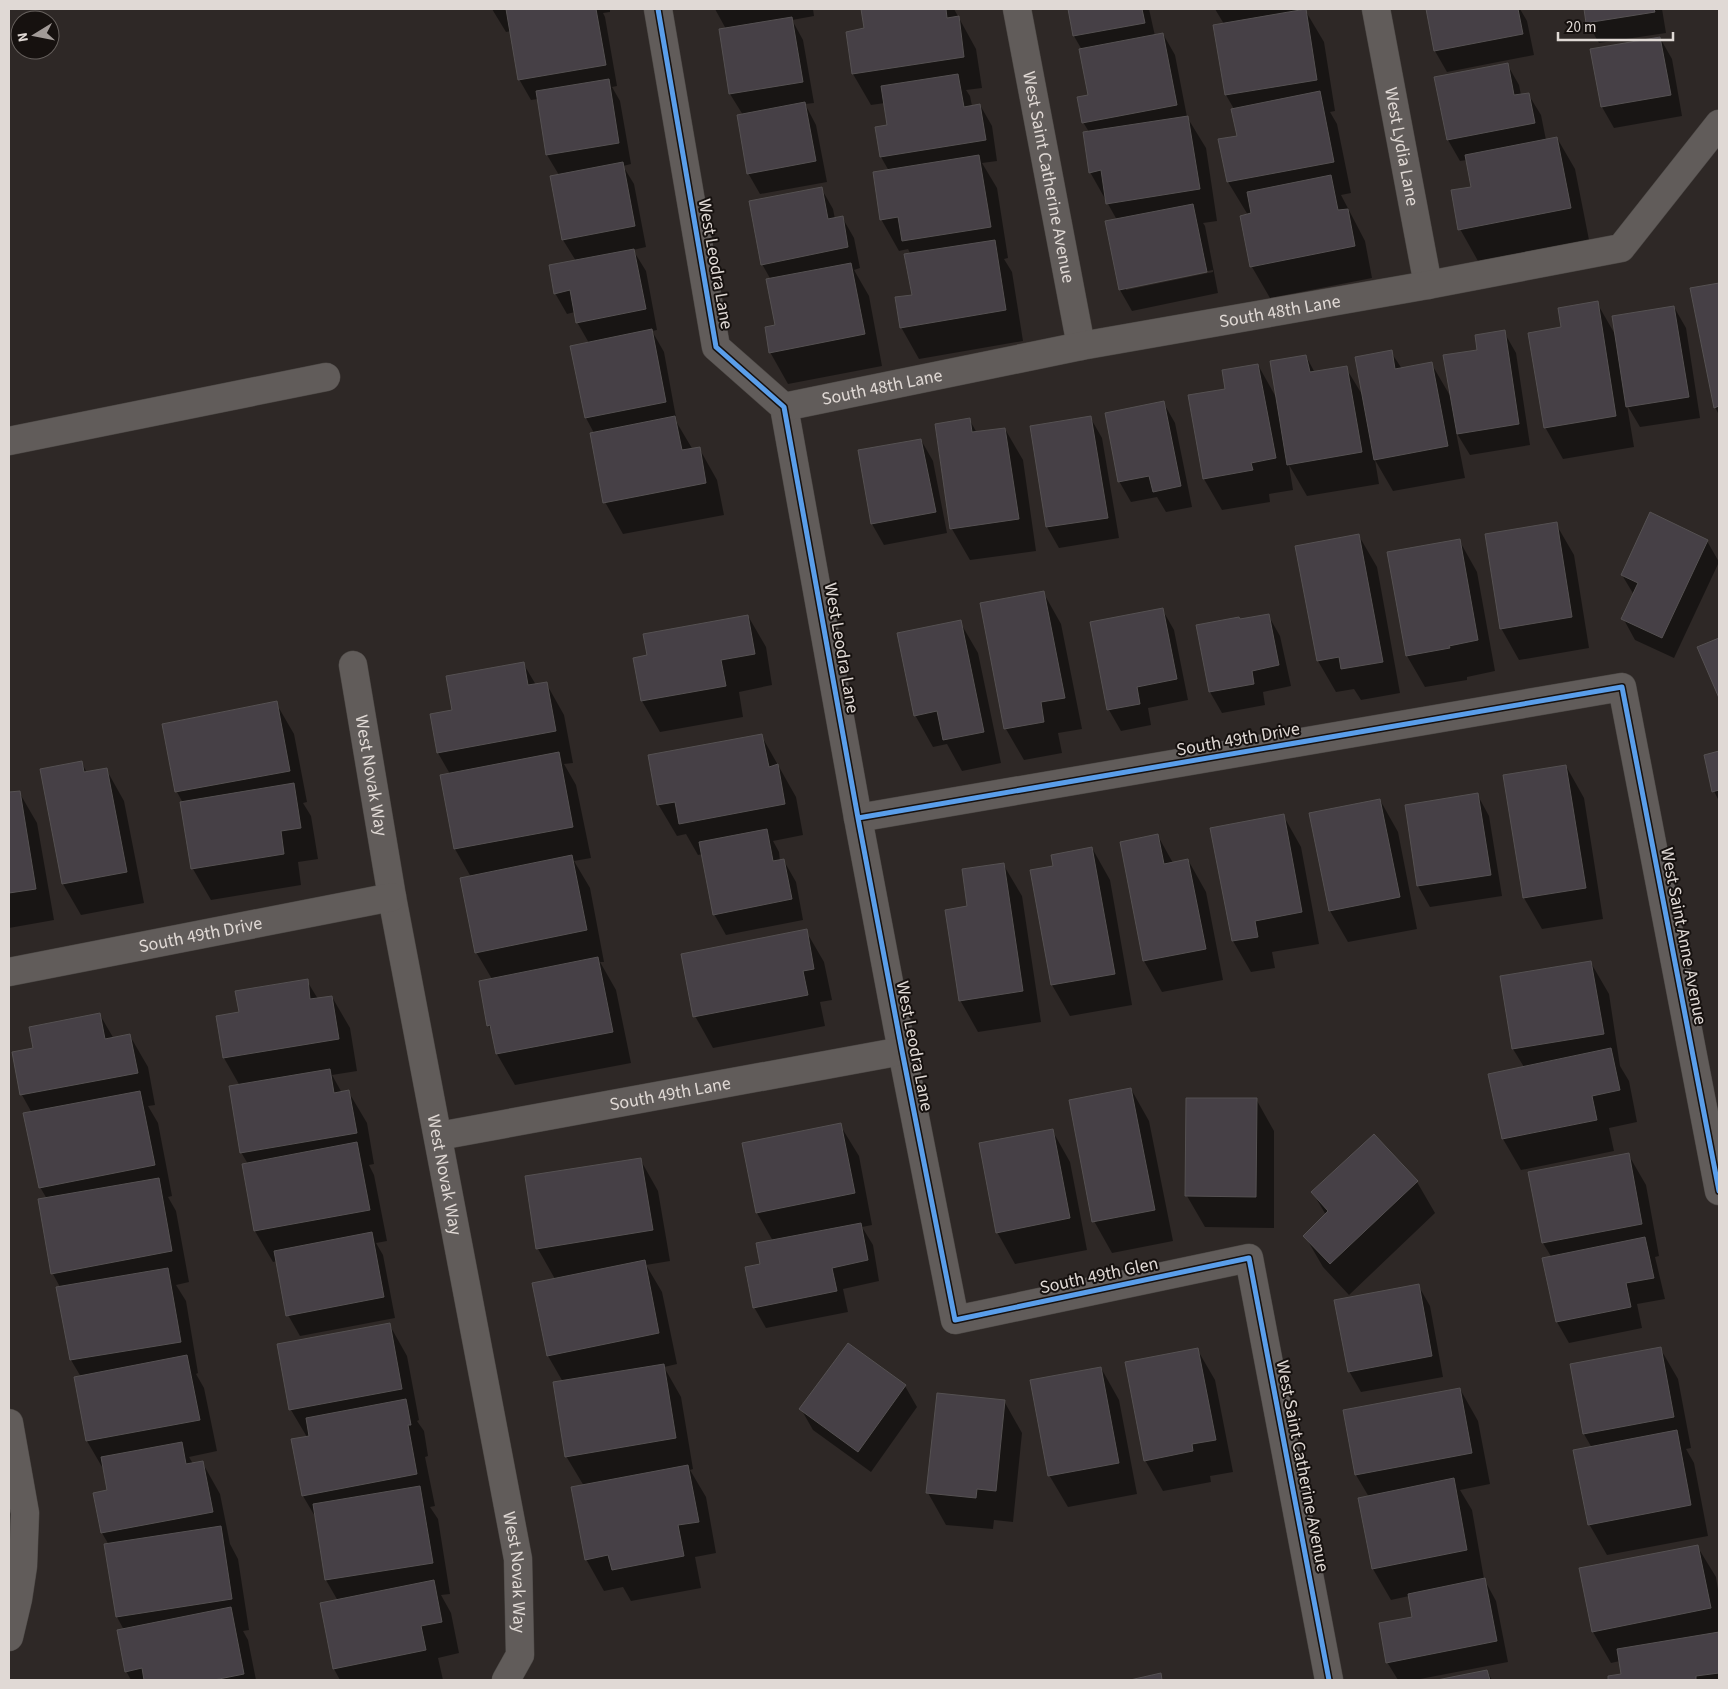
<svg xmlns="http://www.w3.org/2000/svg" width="1728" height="1689" viewBox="0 0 1728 1689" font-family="'Source Sans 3',sans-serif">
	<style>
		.shadow { fill: #0007; fill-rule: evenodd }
		.building { fill: #464046; stroke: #555152 }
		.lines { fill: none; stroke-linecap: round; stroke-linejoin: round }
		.minor-casing { stroke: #4a4643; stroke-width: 29 }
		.minor { stroke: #615c5a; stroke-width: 28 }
		.cycleway-casing { stroke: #16110f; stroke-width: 8 }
		.cycleway { stroke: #5a9eea; stroke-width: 5 }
		.labels { text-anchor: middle; stroke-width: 4; stroke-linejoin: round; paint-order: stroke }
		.street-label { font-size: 18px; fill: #e0d9d5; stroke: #16110f }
	</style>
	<rect width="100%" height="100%" fill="#2e2826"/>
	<path class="shadow" d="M492,9h118v3l-7,1 2,4 12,69 -5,1 8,14 11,63 -8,2 11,18 12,63 -13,3 13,21 11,59 -5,1 12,21 13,71 16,27 6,-2 18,32 7,35 -101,19 -18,-32 -11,-69 -8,-15 -15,-71 18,-4 -12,-21 -2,-10 -8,2 -12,-21 21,-32 -13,-21 -4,-65 -12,-20 -9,-56 -7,1 -12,-21 -8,-48 -5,1z
		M715,9h98l1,7 -22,4 11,20 11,63 -9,1 11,21 11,57 -67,12 -12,-21 -5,-58 -13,-21 -10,-64 6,-1z
		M862,9h92l22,40 6,39 -16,2 4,6 2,10 8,-1 12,21 5,35 -15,2 15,25 11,70 -4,1 8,13 11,69 -104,18 -18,-32 12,-31 -2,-41 -3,-6 -9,2 -18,-32 8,-48 -8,-14 8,-31 -4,-23 -14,2 -18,-31 -6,-41 18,-4z
		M1069,9h80l6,27 8,-2 12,21 12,62 19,31 11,73 -14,2 2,3 13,67 -86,18 -12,-21 -3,-70 -27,-48 -1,-40 -6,-10 6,-26 -7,-46 -8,-14zM1213,270v2l-87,18v-3z
		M1215,9h93l-3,1 19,32 11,69 -5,1 7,12 14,69 -10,2 24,46 7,37 -102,20 -18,-31 -10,-50 6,-2 -20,-33 -8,-42 18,-3 -4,-28 -8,-14 -2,-71z
		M1427,9h93l7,12 7,34 -87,17 -12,-21z
		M1585,9h77l4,24 -67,10 -12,-21z
		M1660,38l12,21 10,57 -68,12 -12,-21z
		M1507,64l12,21 2,10 7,-1 13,21 5,25 11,-2 18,31 14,71 -111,21 -18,-32 12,-41 -5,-28 -7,1 -12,-21 -12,-62z
		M821,188l12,21 2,10 7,-2 12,21 6,30 -6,2 15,26 13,70 -94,18 -18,-32 7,-26 -6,-46 -9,-16z
		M1719,284v131l-4,-8 -24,-118z
		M1597,303l19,33 58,-29 12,21 14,90 -60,9 -13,-22 7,42 -71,12 -18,-32 17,-99z
		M1504,332l12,21 14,92 -60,10 -14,-23 9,46 -72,13 -18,-31 4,24 -72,12 -18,-31 4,25 -24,4 1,8 -48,8 -18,-31 23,-89 31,-25 19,34 29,-43 9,17 31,-5 17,28 28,-44 11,17 29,-6 21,36 26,-48z
		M1163,402l12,21 17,84 -26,5 -9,-15 -26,5 -12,-21z
		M1090,417l12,21 17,100 -60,10 -12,-21 -16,-100z
		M969,419l8,14 28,-4 18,31 13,91 -66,9 -18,-31z
		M921,440l12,21 14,72 -63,12 -12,-21z
		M1556,524l18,31 15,93 -70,12 -18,-32z
		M1359,536l18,31 23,126 -39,7 -7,-11 -18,3 -18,-31 -21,-114z
		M1459,540l18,32 18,99 -28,6v3l-42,7 -18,-31 -18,-103z
		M1707,541l12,21 -45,96 -39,-18 -12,-22 11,-23 -12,-20z
		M1043,592l18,32 21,105 -24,4 4,20 -38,7 -18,-31 -24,-125z
		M1162,609l12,21 14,70 -40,8 3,17 -30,6 -12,-21 -17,-87z
		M1268,615l12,21 11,50 -28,6 2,13 -43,8 -12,-21 -12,-66z
		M748,616l18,31 6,38 -33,7 4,25 -83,15 -18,-31 6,-45z
		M960,622l18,31 23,110 -39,8 -15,-27 -14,3 -18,-32z
		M1719,639v56l-20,-47z
		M523,663l13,22 10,-2 18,32 9,48 -9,1 12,21 15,73 -17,3 16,27 14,74h-4l16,28 15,73 -116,22 -18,-31 -4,-21 -5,-8 4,-46 -16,-27 -5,-75 -16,-28 -13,-73 8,-2 -12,-21 -7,-38 23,-4z
		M276,703l18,31 13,68 -4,1 8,13 7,43 -20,3 3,23 -90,15 -18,-31 -10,-66 -6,-11 -14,-67z
		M761,735l35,62 7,38 -30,6 6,11 1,9h4l12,21 7,38 -77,15 -12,-21 -11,-60 -5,1 -12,-21 -9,2 -19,-32z
		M1719,753v48l-5,-10 -9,-35z
		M82,763l5,10 19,-4 18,32 20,102 -63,12 -18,-31 -22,-114z
		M1566,766l18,32 19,121 -61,10 -18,-31z
		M19,792l18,31 17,97 -45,8v-134z
		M1477,794l12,22 13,80 -72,11 -12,-21z
		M1380,800l18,32 19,97 -69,13 -18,-31 -19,-97z
		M1283,815l18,32 18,97 -47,8 3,16 -24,4 -18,-31 -22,-112z
		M1158,836l15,27 15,-3 18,32 17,88 -61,12 -18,-31z
		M1092,848l18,32 22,125 -62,11 -18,-31 2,-118z
		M1003,864l19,32 19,126 -63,10 -18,-32 9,-93z
		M806,931l18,31 8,38 -12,2 5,24 -112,22 -18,-32z
		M1591,963l18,31 11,72 9,15 8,41 -28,6 5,23 -93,19 -18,-31 -13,-64 34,-8 -11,-18 -11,-72z
		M307,981l11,18 14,-2 18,31 7,43 -25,4 10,18 6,-2 19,32 7,41 -5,1 5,10 13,66 -11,2 7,12 12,63 -95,18 -12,-21 -11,-54 -4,1 -18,-31 -7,-67 -7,-12 -1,-66 -16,-28 16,-45z
		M100,1015l14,24 16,-3 18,31 7,38 -7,1 10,17 14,73 -4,1 8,14 13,71 -13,3 10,16 12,72 -2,1 8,14 13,63 -28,6 4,7 9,-2 18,32 10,50 8,15 11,71 -6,1 5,9 8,40h-125l-5,-9 -2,-41 -7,-13 -11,-72h3l-7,-12 6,-42 -3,-19 -18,-31 -11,-63 5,-1 -10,-17 -13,-72 2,-1 -7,-13 -6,-75 -7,-12 -8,-74 -10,-18 13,-46z
		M1131,1089l18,32 24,120 -61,12 -18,-32z
		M1256,1099l18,32v97l-69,-1 -18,-31z
		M840,1125l19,31 13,69 -10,2 11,18 6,36 -36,8 5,23 -82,16 -12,-21 8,-42 11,-24 -16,-28z
		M1052,1130l18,32 17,88 -72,14 -18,-32z
		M1374,1136l43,46 18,31 -86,82 -26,-28 -18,-31 21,-21 -13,-22z
		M1628,1154l18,31 13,71 -4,1 10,42 -28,5 5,24 -73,15 -12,-21 -13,-63 8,-1 -9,-15z
		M640,1159l18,32 12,70 -24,4 16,27 15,72 -13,3 17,30 12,72 -3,1 16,27 10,56 -21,4 6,31 -70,13 -8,-14 -19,4 -18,-32 -2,-73 -18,-30 -3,-74 -15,-26 -15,-72 22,-5 -17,-30z
		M1418,1285l12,21 13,71 -82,15 -12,-21z
		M389,1324l18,32 12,64 -2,1 7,10 4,25 -3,1 10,49 -5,1 8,12 12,75 -9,1 10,18 8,40 -21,5 5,22h-103l-6,-11 4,-68 -12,-21 -10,-62 -13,-22 -10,-56 14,-3 -16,-27z
		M1660,1348l18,31 13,69 -5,1 8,14 14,73 -101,19 -18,-31 3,-76 -8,-14 -13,-69z
		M1197,1349l18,31 18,92 -23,4 1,6 -48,9 -18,-31z
		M1101,1368l18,32 18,94 -69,13 -19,-32z
		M905,1386l12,21 -46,65 -58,-42 -12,-21z
		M1460,1389l18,32 12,63 -30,6 12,20 12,69 12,22 12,61 -93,18h-17l-11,-18 26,-44 -4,-22 -18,4 -18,-31 -4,-72 -13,-22z
		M938,1394l66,7 18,32 -9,89 -19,-2 -1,9 -47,-4 -18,-32z
		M1697,1546l19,31 3,19v84h-109l-1,-3 13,-2 -2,-14 -9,2 -18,-31z
		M1487,1671l5,9h-49z"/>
	<path class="building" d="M506,9h90l10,56 -88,15z
		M861,9h85l1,9 12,-2 5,41 -112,17 -6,-42 18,-4z
		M1068,9h74l3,14 -72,13z
		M1306,9l11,71 -92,15 -12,-70z
		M1426,9h92l5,25 -89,17z
		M1584,9h70l1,3 -69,11z
		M792,17l11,65 -74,12 -10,-65z
		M1163,33l14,72 -95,18 -5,-26 11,-2 -9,-46z
		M1660,37l11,58 -70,12 -11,-58z
		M1508,63l6,32 15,-2 6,30 -88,17 -13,-63z
		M958,74l6,33 16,-3 6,36 -106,17 -5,-30 12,-2 -6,-39z
		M609,79l10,64 -73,12 -10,-64z
		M1320,91l14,71 -107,20 -9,-43 19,-3 -6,-27z
		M805,102l11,59 -69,13 -10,-59z
		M1188,116l12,73 -94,15 -5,-34 -12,3 -6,-41z
		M1557,137l14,71 -113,22 -7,-40 20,-3 -6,-32z
		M979,155l12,72 -89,14 -4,-24 -18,3 -7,-48z
		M623,162l12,64 -73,14 -12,-64z
		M1331,175l7,35 10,-1 7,37 -105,21 -10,-51 11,-3 -4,-21z
		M822,187l6,32 15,-3 5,31 -87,18 -12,-64z
		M1193,204l14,68 -88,18 -14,-69z
		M995,240l11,70 -106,18 -5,-31 17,-2 -8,-41z
		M634,249l12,60 -70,14 -6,-33 -16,4 -5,-29z
		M851,263l14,71 -96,19 -4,-26 10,-2 -9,-46z
		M1719,283v123l-5,2 -24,-120z
		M1598,301l18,115 -72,12 -16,-95 33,-6 -3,-19z
		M1674,306l15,91 -63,10 -14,-91z
		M652,329l14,73 -81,16 -15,-72z
		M1505,330l14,94 -62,10 -14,-79 34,-5 -2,-15z
		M1392,350l3,19 37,-7 16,84 -74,14 -19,-103z
		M1306,355l4,17 37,-6 15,86 -75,13 -17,-104z
		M1258,364l18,94 -25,5 2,7 -50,9 -15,-84 37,-6 -3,-19z
		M1164,401l17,85 -28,6 -4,-16 -31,6 -13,-69z
		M675,416l7,34 18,-3 6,36 -103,20 -13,-70z
		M1091,416l17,102 -62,9 -16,-101z
		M970,418l2,14 33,-4 14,91 -69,10 -15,-105z
		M921,439l15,73 -65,12 -13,-74z
		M1650,512l58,28 -46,98 -41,-19 17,-36 -17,-8z
		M1557,522l15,95 -72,12 -15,-95z
		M1359,534l24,128 -42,7 -2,-12 -22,4 -22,-115z
		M1460,539l18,101 -29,6 1,2 -44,8 -19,-104z
		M1044,591l21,107 -24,4 3,20 -40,7 -24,-126z
		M1163,608l14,71 -40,8 3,17 -33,6 -17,-88z
		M1269,614l10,51 -27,6 2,13 -45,8 -13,-67 43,-8 1,2z
		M748,615l7,39 -34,6 5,26 -85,15 -8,-43 14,-3 -4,-21z
		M961,620l23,112 -41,8 -6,-29 -23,5 -17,-83z
		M1719,638v60l-22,-51z
		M524,662l4,23 19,-3 9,49 -119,22 -7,-39 22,-4 -6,-34z
		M277,701l13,70 -115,21 -13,-68z
		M762,734l7,33 9,-3 7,40 -106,20 -4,-22 -18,3 -9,-50z
		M1719,751v39l-7,2 -8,-37z
		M559,752l14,75 -119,22 -14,-74z
		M82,761l2,11 23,-4 20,104 -65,12 -22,-115z
		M1566,765l20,123 -63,10 -20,-123z
		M294,783l7,45 -20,3 3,23 -93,15 -11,-67z
		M20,791l16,98 -27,4v-101z
		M1478,793l13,82 -74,11 -12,-81z
		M1380,799l20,98 -71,14 -20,-98z
		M1284,814l18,98 -47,9 3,16 -26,4 -22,-113z
		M767,829l6,32 11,-2 8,40 -79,16 -14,-73z
		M1158,834l6,30 24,-5 18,90 -63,12 -23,-119z
		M1092,847l23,127 -64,11 -21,-115 23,-4 -2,-11z
		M572,855l15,75 -112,23 -15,-75z
		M1004,863l19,128 -64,10 -14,-91 22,-4 -5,-37z
		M807,929l7,40 -11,2 5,24 -115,22 -12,-63z
		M598,957l15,75 -117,22 -6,-29 -3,1 -8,-45z
		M1591,961l13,73 -92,15 -12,-73z
		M308,979l2,20 22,-3 7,43 -116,19 -7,-42 23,-4 -4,-21z
		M100,1013l5,26 25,-5 8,39 -118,22 -8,-43 21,-4 -4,-21z
		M1611,1048l9,42 -28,6 5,24 -95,19 -14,-65z
		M330,1069l4,24 15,-3 8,43 -117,20 -11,-67z
		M1131,1088l24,122 -63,12 -23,-122z
		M140,1091l15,74 -116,23 -16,-75z
		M1186,1098h71l-1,99 -71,-1z
		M841,1123l14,70 -99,20 -14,-70z
		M1053,1129l17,89 -74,15 -17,-90z
		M1374,1134l44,47 -88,83 -27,-28 25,-25 -17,-19z
		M357,1142l13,68 -116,21 -12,-67z
		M1629,1153l13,71 -100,19 -14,-71z
		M641,1158l12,72 -117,19 -11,-73z
		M159,1178l13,73 -121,23 -13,-75z
		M861,1223l7,37 -36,8 5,23 -84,17 -8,-41 15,-3 -4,-21z
		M372,1232l12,65 -98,19 -12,-65z
		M1645,1237l9,41 -28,5 5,24 -75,15 -14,-64z
		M645,1260l14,73 -112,23 -15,-73z
		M168,1268l13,74 -111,18 -14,-73z
		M1419,1284l13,72 -84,16 -14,-72z
		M390,1323l12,66 -113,21 -12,-66z
		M848,1343l58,42 -48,67 -59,-43z
		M1661,1347l13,70 -91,17 -13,-70z
		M1198,1348l18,92 -24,4 1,7 -49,10 -19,-99z
		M187,1355l13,65 -114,21 -12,-64z
		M664,1364l12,74 -111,19 -12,-75z
		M1101,1367l18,96 -71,13 -18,-96z
		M1460,1388l12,65 -117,22 -12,-65z
		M937,1393l68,7 -9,91 -19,-2 -1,9 -50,-5z
		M406,1399l5,26h-3l9,49 -115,22 -11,-57 18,-3 -3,-18z
		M1677,1430l14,75 -103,20 -15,-75z
		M182,1442l4,22 17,-3 10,51 -112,21 -8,-40 14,-3 -6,-33z
		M688,1465l11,57 -21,3 6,31 -72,14 -4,-15 -23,5 -14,-73z
		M1454,1478l13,72 -95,19 -14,-71z
		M420,1486l13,77 -108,17 -12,-76z
		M221,1526l11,73 -116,18 -12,-73z
		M1698,1545l13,63 -119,24 -13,-64z
		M1485,1578l12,63 -111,22 -7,-40 33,-6 -4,-23z
		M434,1580l8,42 -21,4 5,24 -93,19 -13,-66z
		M231,1607l13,67 -30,6h-70l-2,-12 -17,4 -8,-42z
		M1719,1632v41l-23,3v4h-88v-4l13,-2 -4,-25z
		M1487,1670l3,10h-53z
		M1161,1673l1,7h-32z"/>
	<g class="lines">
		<defs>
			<g id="minor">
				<path d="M658,9l58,338 68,60 74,411 44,233 53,269 294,-62 80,422"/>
				<path id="s1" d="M1017,9l64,337"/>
				<path id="s2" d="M1376,9l52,276"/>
				<path id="s3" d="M784,407l297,-61 347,-61 193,-37 98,-124"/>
				<path d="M9,441l317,-64"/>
				<path id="s4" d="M353,665l39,232 126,662 2,96 -14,25"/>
				<path d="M858,818l764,-131 97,504"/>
				<path id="s5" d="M9,972l383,-75"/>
				<path id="s6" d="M439,1136l463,-85"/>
				<path d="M9,1423l16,90 -2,53 -5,33 -9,38"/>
			</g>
		</defs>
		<use href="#minor" class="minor-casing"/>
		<use href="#minor" class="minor"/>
		<defs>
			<path id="cycleway" d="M658,9l58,338 68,60 74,411 44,233 53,269 294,-62 80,422
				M858,818l764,-131 97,504"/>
		</defs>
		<use href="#cycleway" class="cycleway-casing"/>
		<use href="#cycleway" class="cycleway"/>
	</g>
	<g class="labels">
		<g class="street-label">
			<text dy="6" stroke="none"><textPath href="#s2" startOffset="140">West Lydia Lane</textPath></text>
			<text dy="6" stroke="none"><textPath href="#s1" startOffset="171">West Saint Catherine Avenue</textPath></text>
			<text transform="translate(716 264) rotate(80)" y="6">West Leodra Lane</text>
			<text dy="6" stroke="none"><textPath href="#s3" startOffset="505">South 48th Lane</textPath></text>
			<text dy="6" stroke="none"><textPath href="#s3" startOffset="100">South 48th Lane</textPath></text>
			<text transform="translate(842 648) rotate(80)" y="6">West Leodra Lane</text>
			<text transform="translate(1238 739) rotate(-10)" y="6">South 49th Drive</text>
			<text dy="6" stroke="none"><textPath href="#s4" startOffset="112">West Novak Way</textPath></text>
			<text dy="6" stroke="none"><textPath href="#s5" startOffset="195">South 49th Drive</textPath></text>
			<text transform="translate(1684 936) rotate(79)" y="6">West Saint Anne Avenue</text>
			<text transform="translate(915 1046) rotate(79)" y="6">West Leodra Lane</text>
			<text dy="6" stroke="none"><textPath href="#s6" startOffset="235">South 49th Lane</textPath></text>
			<text dy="6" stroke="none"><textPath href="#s4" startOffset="518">West Novak Way</textPath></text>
			<text transform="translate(1099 1275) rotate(-12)" y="6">South 49th Glen</text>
			<text transform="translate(1303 1466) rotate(79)" y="6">West Saint Catherine Avenue</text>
			<text dy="6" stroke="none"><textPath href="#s4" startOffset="922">West Novak Way</textPath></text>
		</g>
	</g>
	<rect width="1728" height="1689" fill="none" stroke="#e0d9d5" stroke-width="20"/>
	<g transform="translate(35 35) rotate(260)"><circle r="24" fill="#16110f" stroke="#67615e"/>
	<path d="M0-4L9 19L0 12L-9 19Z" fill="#a29b98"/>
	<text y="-8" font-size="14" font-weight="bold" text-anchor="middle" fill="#e0d9d5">N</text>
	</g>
	<path d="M1558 32v8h115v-8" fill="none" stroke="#e0d9d5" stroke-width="2.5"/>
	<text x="1566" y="32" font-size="15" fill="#e0d9d5" stroke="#16110f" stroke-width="4" paint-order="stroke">20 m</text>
</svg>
